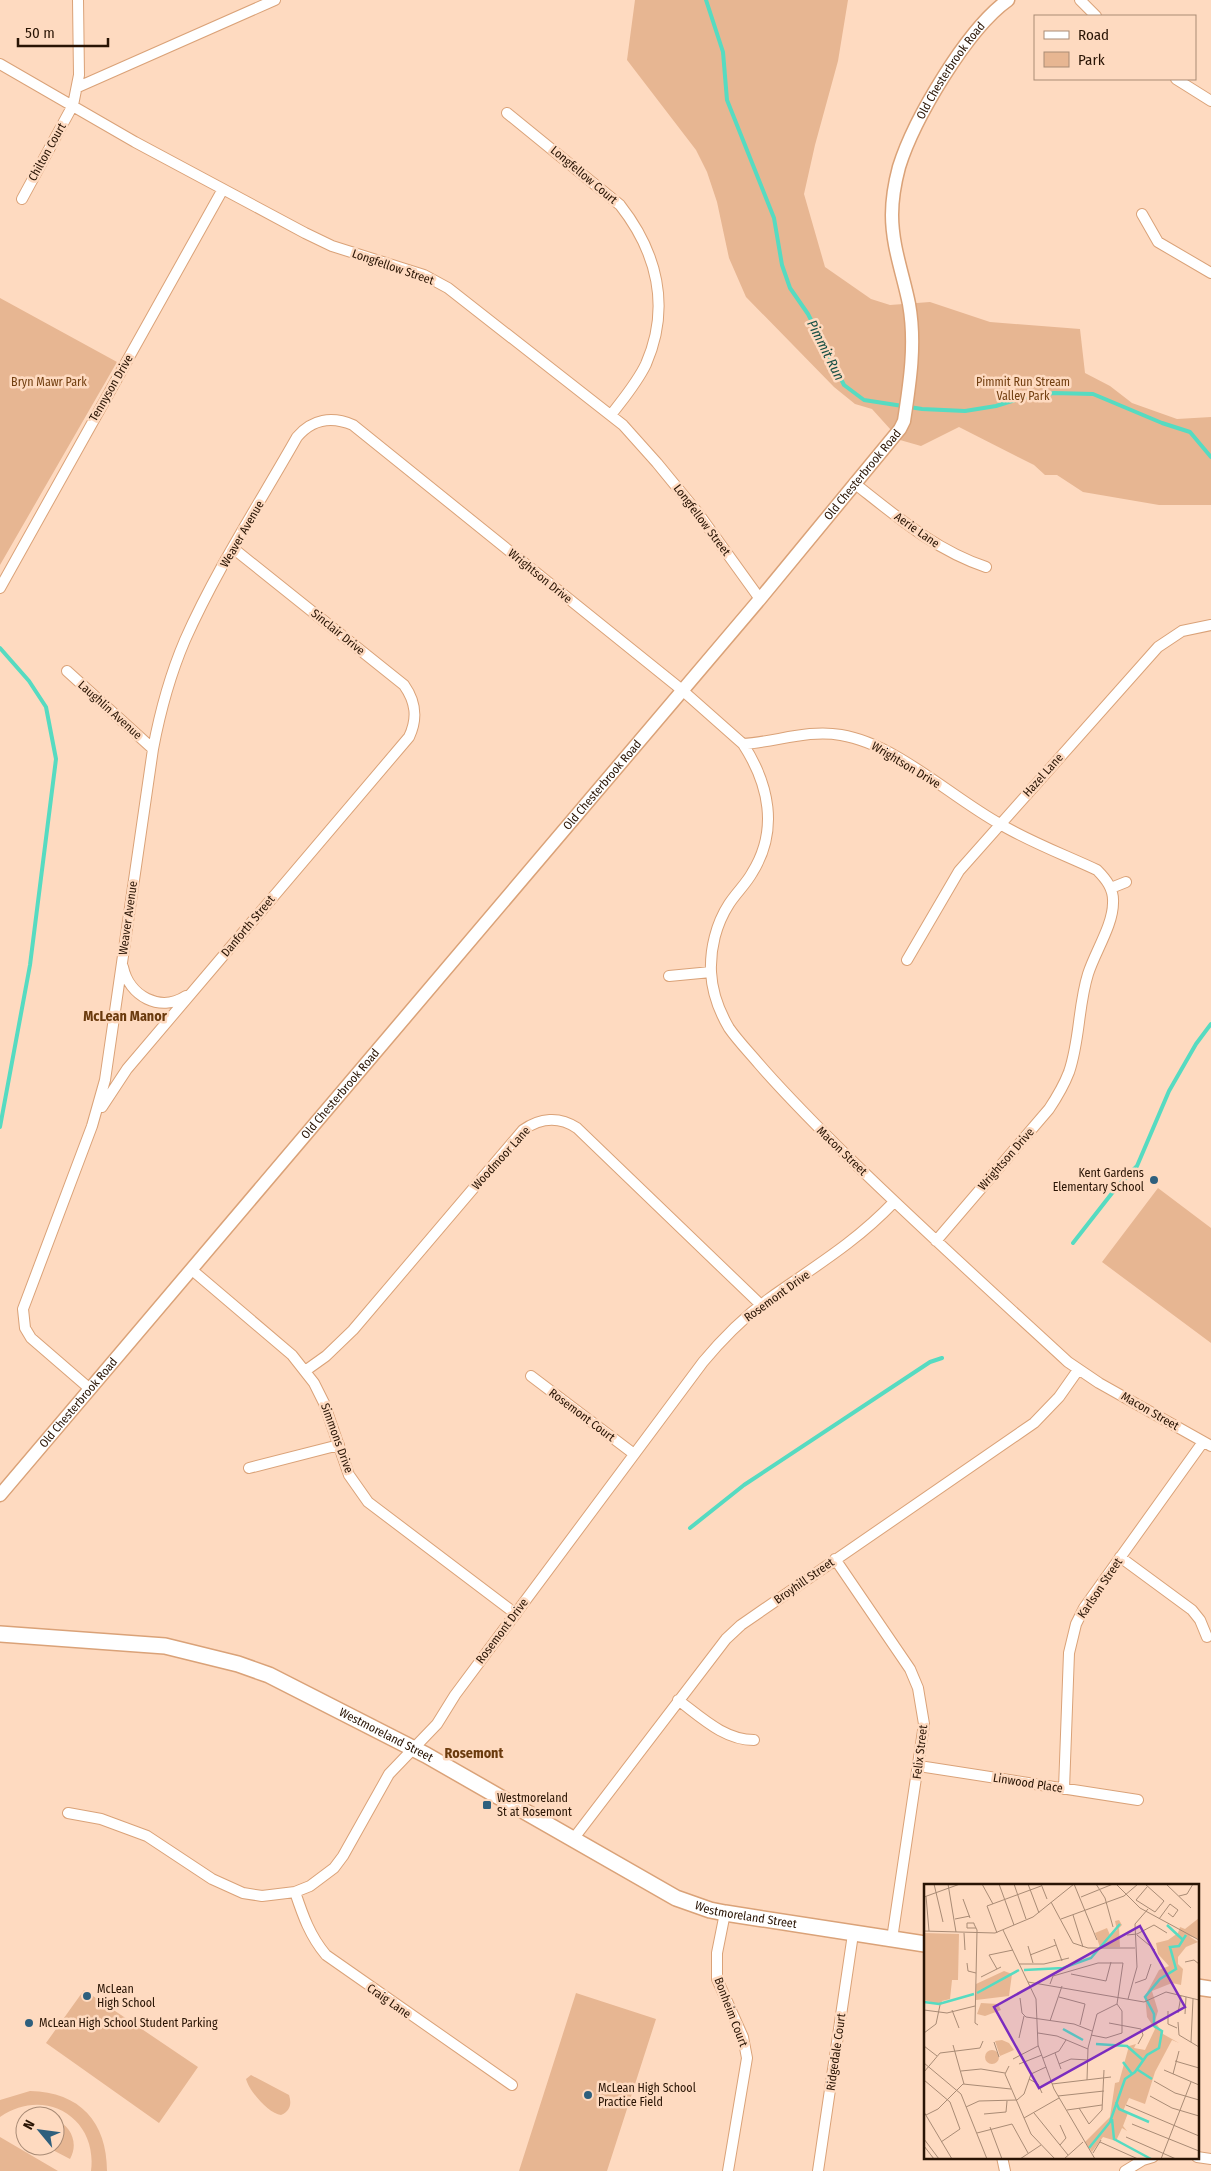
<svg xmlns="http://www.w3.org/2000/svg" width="1211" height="2171" viewBox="0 0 1211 2171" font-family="'Fira Sans Condensed',sans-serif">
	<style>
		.green { fill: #e7b692 }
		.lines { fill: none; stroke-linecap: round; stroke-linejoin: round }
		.stream { stroke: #56dbc1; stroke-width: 4 }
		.minor-casing { stroke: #daa278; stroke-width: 12 }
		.tertiary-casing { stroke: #daa278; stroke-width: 15 }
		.secondary-casing { stroke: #daa278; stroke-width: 18 }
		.minor { stroke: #fff; stroke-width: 10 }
		.tertiary { stroke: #fff; stroke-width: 12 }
		.secondary { stroke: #fff; stroke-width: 15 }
		.poi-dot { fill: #2e5f7d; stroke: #fedac0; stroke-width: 2 }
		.labels { text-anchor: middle; stroke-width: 5; stroke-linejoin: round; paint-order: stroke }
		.street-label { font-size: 12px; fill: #291404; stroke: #fedac0 }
		.park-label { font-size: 12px; fill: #723f10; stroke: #fedac0 }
		.poi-label { font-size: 12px; fill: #291404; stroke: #fedac0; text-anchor: start }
		.water-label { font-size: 14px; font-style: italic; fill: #175045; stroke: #fedac0 }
		.neighbourhood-label { font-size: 14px; font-weight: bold; fill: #6a3a0d; stroke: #fedac0 }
		.inset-river { fill: none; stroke: #56dbc1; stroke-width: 2.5 }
		.inset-road { fill: none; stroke: #a98b75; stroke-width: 1 }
		.view { fill: #7b2cbf; fill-opacity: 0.15; stroke: #7b2cbf; stroke-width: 2.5 }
		.inset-edge { fill: none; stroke: #291404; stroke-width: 2.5 }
	</style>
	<rect width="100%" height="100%" fill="#fedac0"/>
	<path class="green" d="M635,0h213l-10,61 -23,84 -11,49 21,73 46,32 19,6 40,-3 60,20 90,7 5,44 25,13 22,17 45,16 34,-2v88h-52l-76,-13 -26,-17h-12l-11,-10 -75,-38 -38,19 -21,-6 -28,-31 -17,-5 -21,-17 -88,-90 -17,-39 -12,-56 -10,-30 -11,-22 -69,-90z
		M0,298l117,64 -117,203z
		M1158,1188l53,40v115l-109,-81z
		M84,1990l114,77 -39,56 -113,-80z
		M576,1993l80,26 -49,152h-88z
		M251,2075l38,20c3,9 1,16 -8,20 -12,-1 -32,-24 -35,-36z
		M30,2091c50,1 77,31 77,80h-16c7,-54 -47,-85 -91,-54v-17z
		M55,2119c16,7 24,24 15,40l-25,-13h10z
		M0,2137l58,34h-58z"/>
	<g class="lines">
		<path class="stream" d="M706,0l17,52 4,48 47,118 8,47 8,23 18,26 36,71 20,15 58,9 43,2 31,-5 29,-9 29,-4 39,1 69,29 28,9 21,25
			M0,648l29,33 17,26 10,52 -26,206 -30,162
			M1073,1243l43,-55 21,-22 32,-75 27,-47 15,-20
			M690,1528l54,-43 186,-123 12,-4"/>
		<defs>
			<path id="minor" d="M1080,0l16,16
				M0,64l135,78 170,91 27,13 92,29 24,13 175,137 34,38 41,50 62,86
				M1176,79l35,22
				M78,87l197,-87
				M507,113l113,92c37,47 51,102 26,159 -9,19 -23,35 -35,51
				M22,199l51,-94 6,-30 -1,-75
				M1142,214l16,28 53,31
				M854,483c42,33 81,67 132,84
				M0,588l223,-399
				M67,671l86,78
				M743,744c26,40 36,86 9,129 -6,11 -16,20 -23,31 -13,20 -19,45 -18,68 1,19 8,39 18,56 9,13 20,24 30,36 25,29 52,56 79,83 75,74 153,144 230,215l31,21 112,63
				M1111,888l15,-6
				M907,960l52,-89 199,-224 24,-16 29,-6
				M123,967c6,29 37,46 63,29
				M669,976l42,-4
				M102,1107l25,-38 282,-332c9,-19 7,-35 -5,-52l-170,-136
				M192,1270l100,85 22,28 10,20 25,72 19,27 148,112
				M305,1371l21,-15 27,-26 170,-200c17,-12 36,-14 54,-2l184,177
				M531,1376l103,78
				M90,1389l-59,-51 -6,-10 -2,-19 69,-183 13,-46 48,-331c7,-37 17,-74 32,-109 31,-70 74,-136 112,-203 15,-18 35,-21 56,-12l329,265 61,54c33,-2 65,-15 98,-9 55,9 110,62 159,89 30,18 65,31 97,46 9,9 17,19 16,33 0,22 -18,49 -25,71 -10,32 -8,66 -19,98 -5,13 -12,25 -20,37l-113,132
				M249,1468l90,-23
				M1120,1557l72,53 8,10 7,17
				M835,1559l75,110 8,19 6,36 -32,215
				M678,1700c23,17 46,40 76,40
				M919,1766l219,34
				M1064,1789l5,-136 7,-29 8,-16 119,-166
				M68,1813l33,6 46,17 65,43 31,14 19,3 33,-4 15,-6 24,-18 9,-12 46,-82 48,-50 18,-29 248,-333c20,-24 42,-46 67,-64 44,-31 86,-56 124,-96
				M574,1838l152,-199 15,-14 293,-202 25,-26 19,-27
				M295,1892c8,24 15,44 31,63l186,130
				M725,1913l-8,40v26l26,58 4,21 -19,113
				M1002,2157l3,14
				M1197,2157l14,2
				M818,2171l35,-237
				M1125,2171l18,-11 10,-3"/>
			<g id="tertiary">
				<path id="s1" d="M0,1495l760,-896 140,-170 4,-8c6,-39 12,-78 5,-117 -6,-30 -17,-58 -17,-89 0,-16 3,-33 7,-48 15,-48 68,-138 109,-167"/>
			</g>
			<g id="secondary">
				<path id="s2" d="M0,1634l165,12 73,18 31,11 157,80 250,143 34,12 15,3 200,31"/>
				<path d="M1197,1987l14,2"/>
			</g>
		</defs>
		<use href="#minor" class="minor-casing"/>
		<use href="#tertiary" class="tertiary-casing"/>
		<use href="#secondary" class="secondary-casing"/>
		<use href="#minor" class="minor"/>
		<use href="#tertiary" class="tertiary"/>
		<use href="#secondary" class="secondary"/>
	</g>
	<g class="poi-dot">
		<circle cx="1154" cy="1180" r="5"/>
		<rect x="482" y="1800" width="10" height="10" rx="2.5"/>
		<circle cx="87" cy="1996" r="5"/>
		<circle cx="29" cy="2023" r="5"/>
		<circle cx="588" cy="2095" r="5"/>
	</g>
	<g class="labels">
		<g class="street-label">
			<text dy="4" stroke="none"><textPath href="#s1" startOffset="1771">Old Chesterbrook Road</textPath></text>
			<text transform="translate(47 152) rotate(-61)" y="4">Chilton Court</text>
			<text transform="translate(584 175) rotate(40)" y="4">Longfellow Court</text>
			<text transform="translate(393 267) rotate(19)" y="4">Longfellow Street</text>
			<text transform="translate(111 388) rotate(-60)" y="4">Tennyson Drive</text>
			<text dy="4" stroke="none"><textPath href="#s1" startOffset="1336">Old Chesterbrook Road</textPath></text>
			<text transform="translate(702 520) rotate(53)" y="4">Longfellow Street</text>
			<text transform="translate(917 530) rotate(35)" y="4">Aerie Lane</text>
			<text transform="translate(242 534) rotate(-60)" y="4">Weaver Avenue</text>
			<text transform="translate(540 576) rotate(39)" y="4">Wrightson Drive</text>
			<text transform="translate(338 632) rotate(39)" y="4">Sinclair Drive</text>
			<text transform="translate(110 710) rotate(42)" y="4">Laughlin Avenue</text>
			<text transform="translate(906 765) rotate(31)" y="4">Wrightson Drive</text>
			<text transform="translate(1043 775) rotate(-48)" y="4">Hazel Lane</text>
			<text dy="4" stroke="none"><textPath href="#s1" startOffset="931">Old Chesterbrook Road</textPath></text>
			<text transform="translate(128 918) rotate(-82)" y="4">Weaver Avenue</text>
			<text transform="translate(248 926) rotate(-50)" y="4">Danforth Street</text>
			<text dy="4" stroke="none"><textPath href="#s1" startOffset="526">Old Chesterbrook Road</textPath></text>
			<text transform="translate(842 1151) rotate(44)" y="4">Macon Street</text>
			<text transform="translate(501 1158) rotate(-48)" y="4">Woodmoor Lane</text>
			<text transform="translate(1006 1159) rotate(-49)" y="4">Wrightson Drive</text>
			<text transform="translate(777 1296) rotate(-36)" y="4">Rosemont Drive</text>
			<text dy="4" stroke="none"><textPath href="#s1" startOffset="121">Old Chesterbrook Road</textPath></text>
			<text transform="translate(1150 1411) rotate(30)" y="4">Macon Street</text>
			<text transform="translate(582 1415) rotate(37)" y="4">Rosemont Court</text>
			<text transform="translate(337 1438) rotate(70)" y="4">Simmons Drive</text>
			<text transform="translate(804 1581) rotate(-35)" y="4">Broyhill Street</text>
			<text transform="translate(1100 1588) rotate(-56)" y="4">Karlson Street</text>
			<text transform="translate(502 1631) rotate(-53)" y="4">Rosemont Drive</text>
			<text dy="4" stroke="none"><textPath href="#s2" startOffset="405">Westmoreland Street</textPath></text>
			<text transform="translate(920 1752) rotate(-83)" y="4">Felix Street</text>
			<text transform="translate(1028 1783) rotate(9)" y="4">Linwood Place</text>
			<text dy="4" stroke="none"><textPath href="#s2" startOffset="810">Westmoreland Street</textPath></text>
			<text transform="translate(389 2001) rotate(35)" y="4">Craig Lane</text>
			<text transform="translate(731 2012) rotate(69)" y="4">Bonheim Court</text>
			<text transform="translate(836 2052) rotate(-82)" y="4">Ridgedale Court</text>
		</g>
		<g class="park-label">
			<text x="49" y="386">Bryn Mawr Park</text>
			<text x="1023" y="386">Pimmit Run Stream<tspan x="1023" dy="14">Valley Park</tspan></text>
		</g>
		<g class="poi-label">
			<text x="1144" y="1177" text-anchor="end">Kent Gardens<tspan x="1144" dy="14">Elementary School</tspan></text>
			<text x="497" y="1802">Westmoreland<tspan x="497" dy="14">St at Rosemont</tspan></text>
			<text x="97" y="1993">McLean<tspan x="97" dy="14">High School</tspan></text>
			<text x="39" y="2027">McLean High School Student Parking</text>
			<text x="598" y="2092">McLean High School<tspan x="598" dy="14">Practice Field</tspan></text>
		</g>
		<g class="water-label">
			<text transform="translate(826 350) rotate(63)" y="5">Pimmit Run</text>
		</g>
		<g class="neighbourhood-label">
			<text x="125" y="1021">McLean Manor</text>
			<text x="474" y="1758">Rosemont</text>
		</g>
	</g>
	<g transform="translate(924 1884)">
		<rect width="275" height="275" fill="#fedac0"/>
		<path d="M275,34v21l-10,-3 9,6 -12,5 -8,10v7l5,5 -2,16 -9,-2 -20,8 6,20 -3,10 8,13 16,9v5v-5l-7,-3 -17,32 -10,32 -16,-6 -6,13 5,2 -5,13 4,5 -5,-3 -6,13 -13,-4 -11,15 -7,-10 25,-25 5,-34 4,-1 10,-36 7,-2 -2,4 11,2 10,-21 -8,-12 -2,-21 14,-26 10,-4 -11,-12 -2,-11 12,-3 10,-7 2,-6 5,2zM195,36l3,5 -3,3 1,19h-20l-5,-14 12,-5 3,7 7,-5 -2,-9zM0,49l35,1 -1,46h-6l-2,19 -8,2 -1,4 -17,-5zM80,87l8,3 -3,22 -33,4v-16zM57,119l17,1 3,6 -16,6 -8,-2zM78,156l7,3 5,7 -14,6 -5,-15zM61 173a7 7 0 1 1 14 0a7 7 0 1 1-14 0Z" fill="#e7b692"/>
		<path class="inset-river" d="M243,41l15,14M100,86l39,-2 28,-10 29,-34M53,109l42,-23M0,118l15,2 35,-10M139,145l20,11M172,160l31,2 17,15M199,178l9,12M214,186l14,9M192,218l3,7 30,13M188,235l2,20 37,20M165,264l21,-26 15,-43 10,-7 12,-17 12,-7 3,-17 -8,-5v-12l-9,-17 15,-18 16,-10 -6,-22 9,-1 7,-11"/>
		<path class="inset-road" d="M10,0l9,38M24,0l8,48M58,0l11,20M75,0l15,41M90,0l12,35M104,0l11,29M117,0l6,15M150,0l23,56M172,0l9,14 8,29M192,0l24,24 59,32M221,0l19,17 -9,11 -19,-12 11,-13M242,0l25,24M2,12l3,35M255,12l8,-2 6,-10M0,13l36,-13M157,13l32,-13M39,15l7,19M127,18l22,41 15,5h47M149,31l10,32M31,35l15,-3M137,35l63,-23 14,-12M235,35l11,-15 8,6 -5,7 -5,-4M52,44h-9v-5h7v1l3,6v1l-2,92 3,2M79,46l33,69 2,46 16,44 41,70M0,47l71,2 38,-16 41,-33M40,49l1,17M73,49l-10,-27 54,-20M203,51l10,-1 17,-9 13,8M213,51l18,15M130,55l8,22M104,62l5,17M106,71l26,-10M261,78l9,-2 5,4M43,79l1,8 8,2M95,80h25l25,-6M73,85l-8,-14 24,-5M147,90l35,7 5,-19M57,93l20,-10M104,98l116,20 22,-10 33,8M211,99l11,-4 5,-15M126,100l3,-8 45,-13h25l-6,41 5,7v22l-16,5 -15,-3M135,113l26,7 -5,21M96,114l2,15 4,4 48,7 18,7M204,115l9,-32 -2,-43 13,-15M0,126l23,3 28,-7M28,126l7,18M244,127v13l9,4M254,129l3,-17M261,130l1,-17M126,137l12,-35M254,138l1,13 20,12M185,139l32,6 2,6 -5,9M0,149l12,-9 4,-19M114,149l19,3 31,13M95,154l5,-22M70,158l5,15M267,158l2,-43M29,161l11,39M0,162l13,10M131,169l6,16M119,174l16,-7 7,-11M89,175l25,-13M251,177l24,7M0,179l37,31 26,65M95,180l23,-9M135,180l12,-5 17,1M85,182l-4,8 26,60 24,25M240,186l35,15M37,187l20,-2 24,4M0,188l16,-19 40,-5 3,-7M249,190l6,-23M105,195l9,5 4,9M0,196l26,22 10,27 -19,13M163,196l1,-32 9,-34 20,-10M230,197l21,12 24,7M128,200l59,-7M134,212l46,-5M226,212l22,12 27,8M202,221l73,31M42,223l13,-6 38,-1 7,-6 7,-20 15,-7M155,224l10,16M143,226l35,-5M0,228l28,47M110,229l34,42M60,230l22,-2 1,-11M2,231l12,-6 25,-25 48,5M100,234l35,-20M165,240l13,-14 2,-40M208,240l67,27M136,241l6,13 -6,7M66,243l12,32M53,249l35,-9 16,29M202,253l50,22M0,255l15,20M176,258l38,17M0,262l10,13M169,269l8,-13M96,275l21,-14M140,275l19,-17M237,275l30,-77"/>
		<path class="view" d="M216,42l45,81 -146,81 -45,-81z"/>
		<rect width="275" height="275" class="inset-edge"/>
	</g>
	<rect x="1034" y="15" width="162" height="65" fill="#fedac0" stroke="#a98b75"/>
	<rect x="1044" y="31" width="25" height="8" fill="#ffffff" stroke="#a98b75"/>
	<text x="1078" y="40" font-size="15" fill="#291404">Road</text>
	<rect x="1044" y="52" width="25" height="15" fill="#e7b692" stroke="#a98b75"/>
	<text x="1078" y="65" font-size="15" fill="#291404">Park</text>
	<g transform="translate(40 2131) rotate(299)"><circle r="24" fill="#fedac0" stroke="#a98b75"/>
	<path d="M0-4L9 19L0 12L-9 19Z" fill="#2e5f7d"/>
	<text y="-8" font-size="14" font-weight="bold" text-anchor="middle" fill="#291404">N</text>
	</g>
	<path d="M18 38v8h90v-8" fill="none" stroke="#291404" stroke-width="2.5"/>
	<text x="25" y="38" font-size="15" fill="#291404" stroke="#fedac0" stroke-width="4" paint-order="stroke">50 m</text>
</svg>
